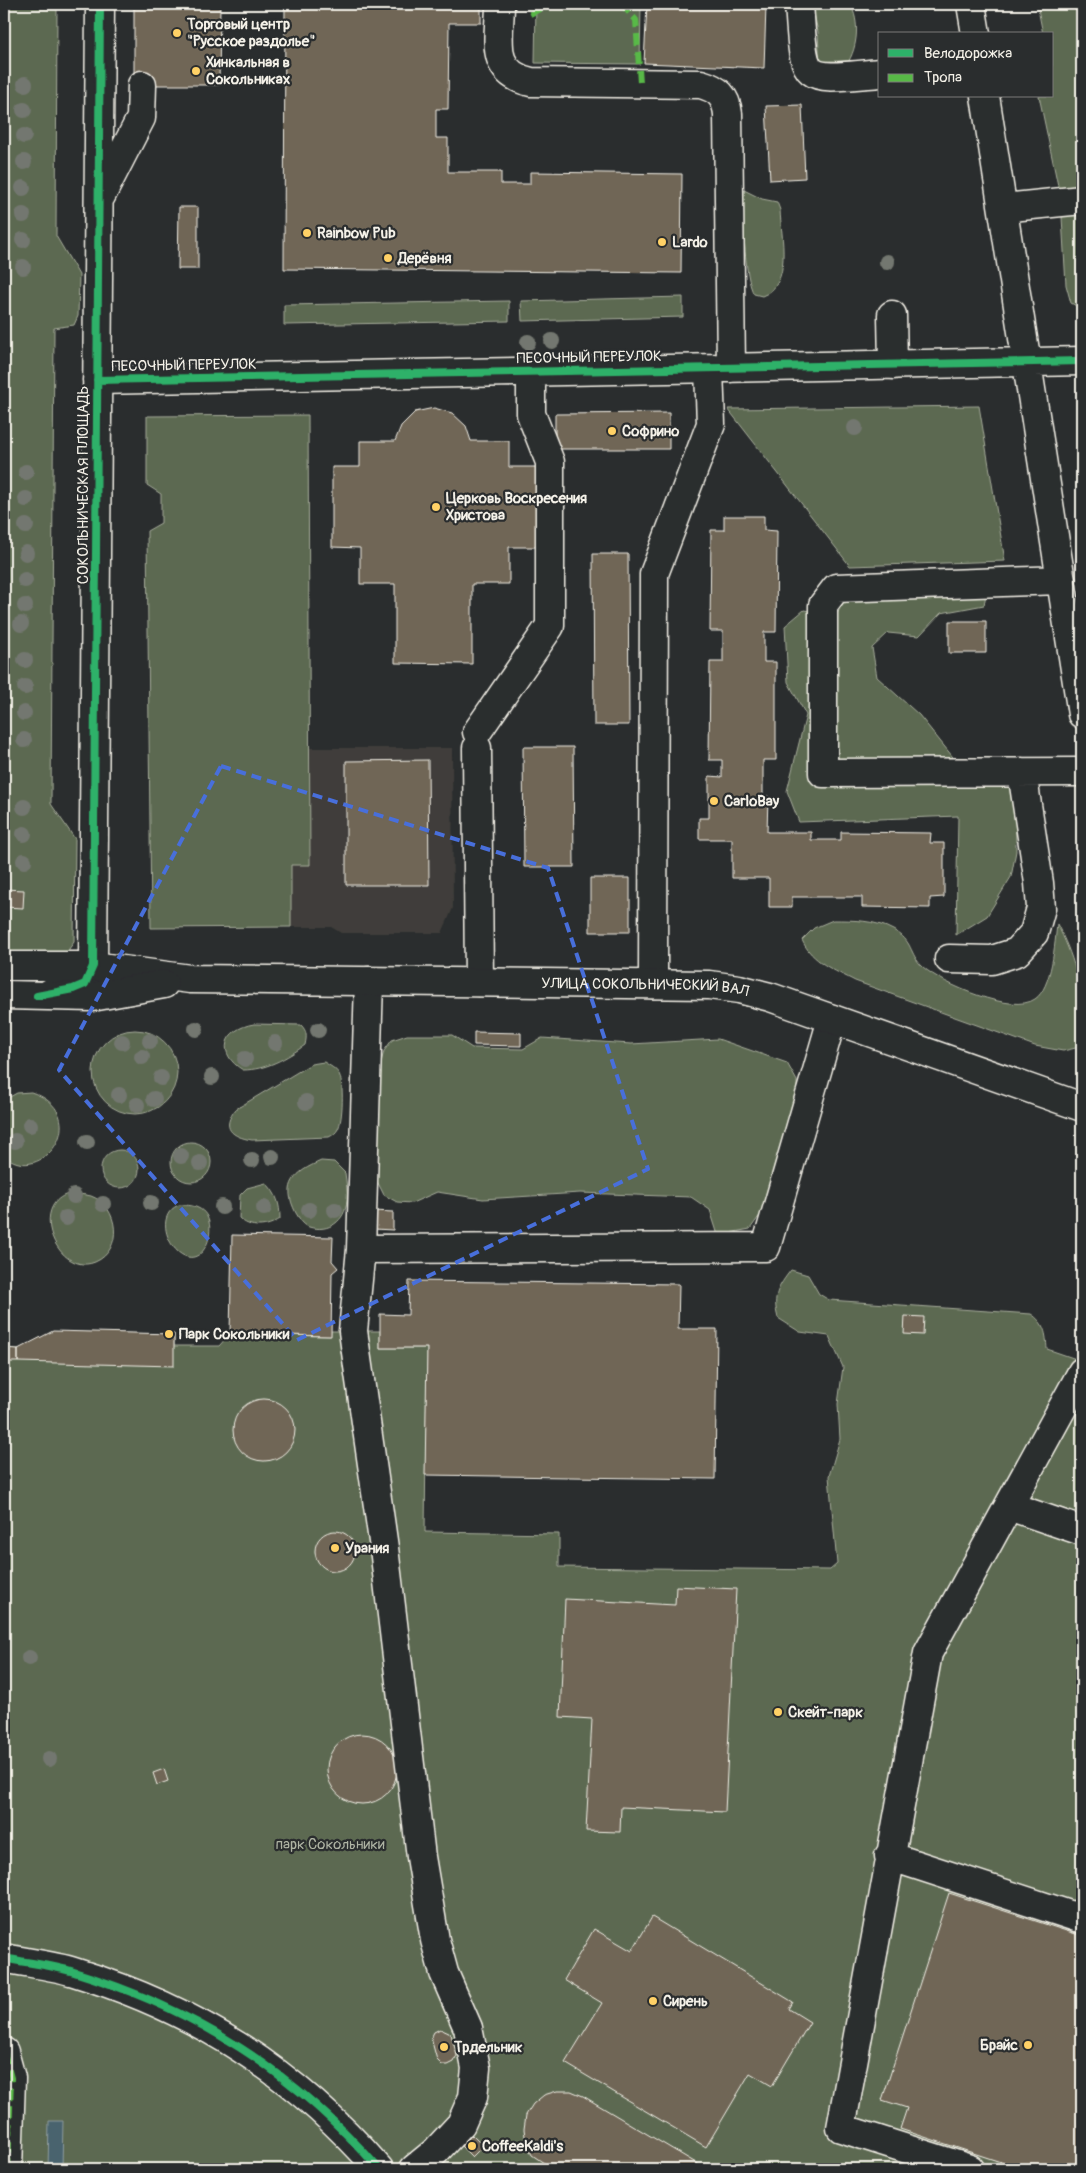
<svg xmlns="http://www.w3.org/2000/svg" width="1086" height="2173" viewBox="0 0 1086 2173" font-family="Pangolin,sans-serif">
	<style>
		.built { fill: #3f3e3a }
		.green { fill: #5b6951; stroke: #a8ad9c }
		.water { fill: #4a636e; stroke: #8e9c9f }
		.building { fill: #706657; stroke: #f4f1e8 }
		.lines { fill: none; stroke-linecap: round; stroke-linejoin: round }
		.minor-casing { stroke: #f4f1e8; stroke-width: 31 }
		.major-casing { stroke: #f4f1e8; stroke-width: 31 }
		.minor { stroke: #2a2d2e; stroke-width: 28 }
		.major { stroke: #2a2d2e; stroke-width: 28 }
		.quiet { stroke: #58b947; stroke-width: 6; stroke-dasharray: 12 6; stroke-linecap: butt }
		.cycleway-casing { stroke: #2a2d2e; stroke-width: 11 }
		.cycleway { stroke: #2db169; stroke-width: 8 }
		.tree { fill: #73776f }
		.marked { fill: none; stroke: #486fdb; stroke-width: 4; stroke-dasharray: 10 6; stroke-linejoin: round }
		.poi-dot { fill: #ffd166; stroke: #2a2d2e; stroke-width: 2 }
		.labels { text-anchor: middle; stroke-width: 4.5; stroke-linejoin: round; paint-order: stroke }
		.poi-label { font-size: 15px; font-weight: bold; fill: #f4f1e8; stroke: #2a2d2e; text-anchor: start }
		.street-label { font-size: 15px; fill: #f4f1e8; stroke: #2a2d2e }
		.park-label { font-size: 15px; fill: #afb4a4; stroke: #2a2d2e }
	</style>
	<rect width="100%" height="100%" fill="#2a2d2e"/>
	<filter id="ink" filterUnits="userSpaceOnUse"><feTurbulence type="fractalNoise" baseFrequency=".02" numOctaves="2"/><feDisplacementMap in="SourceGraphic" scale="10" xChannelSelector="R" yChannelSelector="G"/><feConvolveMatrix kernelMatrix="1 2 1 2 8 2 1 2 1" color-interpolation-filters="sRGB"/></filter>
	<g filter="url(#ink)">
		<path class="built" d="M310,748h142l1,160 -11,25h-101l-10,-6h-40v-62l19,-1z"/>
		<path class="green" d="M4,4h53l-1,232 23,39 -1,41 -4,9 -20,3 -3,476 24,35 -1,103 -8,11h-62z
			M536,4h105l-1,60 -105,-1z
			M812,4h38c10,17 8,43 -3,60l-27,4 -2,-36z
			M1034,4h48v305l-11,-6 -5,-18 -5,-85 -22,-104h13v-62h-9l-5,-25z
			M744,190l18,9 15,3 3,8c1,26 13,75 -18,86l-8,-2c-10,-15 -12,-85 -10,-104z
			M683,297v20l-161,4 -1,-20z
			M509,301v20l-225,4v-20z
			M979,406l26,155 -155,5 -122,-157z
			M308,415l2,450h-19v62l-140,1 -4,-397 14,-8v-29l-14,-9v-69z
			M987,589l-3,16 -43,8 -22,23 -31,-3 -16,15 5,29 42,38 50,62 39,3 7,12 1,59 -5,26 -24,39 -31,19 2,-119 -159,6 -12,-31 19,-76 -18,-33 -3,-56 19,-16 32,6 8,-16z
			M833,920c20,0 42,0 60,10 21,11 15,23 30,37 19,17 90,48 112,32 17,-11 20,-57 22,-75 16,31 25,60 25,96 0,9 1,18 -2,27l-17,4 -28,-5 -180,-65c-21,-11 -43,-19 -53,-41l12,-12z
			M254,1024l47,1c6,6 6,11 4,20 -18,13 -39,25 -62,25 -27,-16 -20,-41 11,-46z
			M93 1072a42 42 0 1 1 84 0a42 42 0 1 1-84 0Z
			M407,1035h45l20,13 51,1 19,-11 89,6 87,-5 69,24 10,18v18l-31,108 -16,22 -32,6 -8,-25 -19,-13 -111,-4 -97,6 -46,-7 -25,11 -15,-1 -13,-7 -9,-18 4,-107 5,-19 8,-11z
			M324,1062c6,4 11,6 15,12 5,9 4,46 -1,55 -2,4 -5,6 -9,8l-77,3c-20,-3 -32,-12 -16,-31l75,-45z
			M31,1092c65,22 10,97 -27,63v-55l13,-7z
			M171 1162a20 20 0 1 1 40 0a20 20 0 1 1-40 0Z
			M101 1169a19 19 0 1 1 38 0a19 19 0 1 1-38 0Z
			M321,1161l13,1 11,11c1,9 3,19 2,28 -2,20 -18,32 -38,26 -6,-2 -10,-9 -13,-14 -15,-29 -1,-41 25,-52z
			M266,1183c11,11 14,21 14,36 -13,9 -30,10 -41,-1l1,-23 7,-7z
			M68,1194c7,0 16,0 23,2 28,10 33,54 4,66 -36,15 -67,-55 -27,-68z
			M179,1205c6,0 13,0 19,3 14,6 14,26 8,38 -20,37 -62,-27 -27,-41z
			M791,1270l17,5 11,19 10,6 202,14c14,9 15,20 16,35l35,12v808h-1078v-821l14,1 156,-15v12h45l11,-12 100,2 1,-5h49v17h47l-2,184 134,2v33l271,3 7,-6 -8,-88 11,-37 -2,-35 5,-37 -14,-31 -29,-4 -22,-14c-6,-22 0,-31 13,-48z"/>
		<path class="water" d="M49,2121h14l-1,48h-14z"/>
		<path class="building" d="M134,4h86l-1,81h-85z
			M285,4h196v19h-32l-1,86h-12v29h12v34h53v12h29v-12l152,2 -1,99 -397,-4z
			M647,4l119,2 -2,62 -120,-5z
			M802,105l3,73 -35,2 -4,-74z
			M179,207h19v62h-20z
			M434,408l18,5 14,13 5,15h38v26h30v80h-30v37h-37v80l-77,-1v-79h-35v-36l-28,-1v-80h28v-26h35l6,-15 14,-14z
			M669,413v36h-114v-35z
			M724,516h40v14l13,1 -1,101h-12v30h12v98h-13v36h5l-1,36h44v8h30v-8l90,1 -1,10h14v54l-14,1v10l-68,-1v-10h-70v10h-23v-29h-37v-39h-33v-21h10v-42l13,1v-17h-13l1,-98h13v-31h-13l1,-101h13z
			M593,554h35l1,171h-35z
			M949,621h37v32h-37z
			M523,747h50l1,120h-50z
			M428,760l1,125h-83v-124z
			M590,878h40v54h-40z
			M4,889l20,1 -1,18 -19,-1z
			M474,1032l47,1v13l-47,-1z
			M374,1211l19,1v18l-19,-1z
			M232,1235l101,2 -1,24 6,7 -6,5 -1,63 -101,-2z
			M409,1281l270,3 -1,45h39l-2,150 -290,-4 2,-127h-47v-34l28,1z
			M905,1316l19,1 -1,18 -19,-1z
			M53,1331l121,3v32l-156,-4v-13z
			M4,1348l14,1v13h-14z
			M233 1430a31 31 0 1 1 62 0a31 31 0 1 1-62 0Z
			M315 1551a20 20 0 1 1 40 0a20 20 0 1 1-40 0Z
			M676,1586l60,3 -11,223 -104,-5 -1,25 -34,-1 6,-112 -32,-2 5,-118 110,6z
			M327 1769a35 35 0 1 1 70 0a35 35 0 1 1-70 0Z
			M164,1769l4,12 -11,4 -4,-12z
			M949,1893l133,43v233h-60l-122,-40 7,-21 -25,-8z
			M652,1917l141,85 -4,7 21,13 -38,64 -22,-13 -44,74 -141,-84 37,-60 -38,-23 30,-51 38,22z
			M440,2029l11,5 6,22 -3,6 -6,3h-6l-5,-5 -6,-22 3,-6z
			M557,2091h14l12,5 123,73h-153l-21,-14 -6,-12 -2,-14 2,-14 7,-11 11,-9z
			M472,2135l11,11 -11,11 -11,-11z"/>
		<g class="lines">
			<defs>
				<path id="minor" d="M500,4c0,33 -12,69 31,78l170,2c17,5 25,12 27,30l3,254
					M799,4c6,80 0,76 81,69
					M971,4l5,30
					M985,96l97,618
					M101,196l40,-78 1,-33
					M1003,208l79,-8
					M892,315l1,50
					M97,380l985,-19
					M1061,580l-225,8 -13,17v168l259,-1
					M477,732l73,-106v-164l-19,-48v-42
					M477,748l2,234
					M949,959l43,1 25,-8 17,-19 7,-25 -2,-25 -17,-111
					M369,981l-8,268 -8,82 31,217 37,309 14,83 9,33 24,55 8,40 -3,29 -12,27 -25,27 -22,18
					M653,984l1,-410 57,-150 -2,-55
					M50,993l23,-4 12,-5 8,-18 7,-962
					M361,1249l405,-2 66,-228
					M1009,1506l73,25
					M889,1856l193,63
					M4,1958c23,5 48,7 70,14 124,38 220,100 305,197
					M4,2052l7,26 -3,91
					M970,2169l-129,-41 87,-475 154,-281"/>
				<g id="major">
					<path id="s1" d="M4,966h89l97,13 519,6 30,4 31,8 312,110"/>
					<path d="M4,995l88,2 72,-13"/>
				</g>
			</defs>
			<use href="#minor" class="minor-casing"/>
			<use href="#major" class="major-casing"/>
			<use href="#minor" class="minor"/>
			<use href="#major" class="major"/>
			<path class="quiet" d="M621,4l15,16 4,63
				M530,14l19,-10
				M4,2052l7,26 -3,91"/>
			<defs>
				<path id="cycleway" d="M97,380l985,-19
					M37,996l36,-7 12,-5 8,-18 7,-962
					M4,1958c23,5 48,7 70,14 124,38 220,100 305,197"/>
			</defs>
			<use href="#cycleway" class="cycleway-casing"/>
			<use href="#cycleway" class="cycleway"/>
		</g>
		<g class="tree">
			<circle cx="25" cy="84" r="8"/>
			<circle cx="24" cy="110" r="8"/>
			<circle cx="24" cy="136" r="8"/>
			<circle cx="24" cy="162" r="8"/>
			<circle cx="23" cy="188" r="8"/>
			<circle cx="23" cy="215" r="8"/>
			<circle cx="23" cy="240" r="8"/>
			<circle cx="887" cy="262" r="8"/>
			<circle cx="23" cy="267" r="8"/>
			<circle cx="552" cy="341" r="8"/>
			<circle cx="528" cy="342" r="8"/>
			<circle cx="855" cy="428" r="8"/>
			<circle cx="26" cy="472" r="8"/>
			<circle cx="26" cy="499" r="8"/>
			<circle cx="26" cy="526" r="8"/>
			<circle cx="26" cy="553" r="8"/>
			<circle cx="25" cy="580" r="8"/>
			<circle cx="25" cy="606" r="8"/>
			<circle cx="21" cy="624" r="8"/>
			<circle cx="25" cy="660" r="8"/>
			<circle cx="25" cy="687" r="8"/>
			<circle cx="24" cy="713" r="8"/>
			<circle cx="24" cy="740" r="8"/>
			<circle cx="24" cy="807" r="8"/>
			<circle cx="24" cy="834" r="8"/>
			<circle cx="24" cy="861" r="8"/>
			<circle cx="196" cy="1029" r="8"/>
			<circle cx="318" cy="1030" r="8"/>
			<circle cx="150" cy="1041" r="8"/>
			<circle cx="122" cy="1042" r="8"/>
			<circle cx="275" cy="1043" r="8"/>
			<circle cx="142" cy="1057" r="8"/>
			<circle cx="245" cy="1059" r="8"/>
			<circle cx="212" cy="1077" r="8"/>
			<circle cx="161" cy="1078" r="8"/>
			<circle cx="119" cy="1095" r="8"/>
			<circle cx="154" cy="1099" r="8"/>
			<circle cx="306" cy="1102" r="8"/>
			<circle cx="137" cy="1105" r="8"/>
			<circle cx="30" cy="1125" r="8"/>
			<circle cx="15" cy="1141" r="8"/>
			<circle cx="87" cy="1142" r="8"/>
			<circle cx="181" cy="1156" r="8"/>
			<circle cx="272" cy="1157" r="8"/>
			<circle cx="252" cy="1160" r="8"/>
			<circle cx="200" cy="1163" r="8"/>
			<circle cx="74" cy="1196" r="8"/>
			<circle cx="151" cy="1203" r="8"/>
			<circle cx="103" cy="1204" r="8"/>
			<circle cx="222" cy="1207" r="8"/>
			<circle cx="264" cy="1208" r="8"/>
			<circle cx="309" cy="1210" r="8"/>
			<circle cx="335" cy="1210" r="8"/>
			<circle cx="66" cy="1218" r="8"/>
			<circle cx="29" cy="1658" r="8"/>
			<circle cx="49" cy="1759" r="8"/>
		</g>
	</g>
	<path class="marked" d="M221,766l327,102 100,301 -351,171 -238,-270z"/>
	<g class="poi-dot">
		<circle cx="177" cy="33" r="5"/>
		<circle cx="196" cy="71" r="5"/>
		<circle cx="307" cy="233" r="5"/>
		<circle cx="662" cy="242" r="5"/>
		<circle cx="388" cy="258" r="5"/>
		<circle cx="612" cy="431" r="5"/>
		<circle cx="436" cy="507" r="5"/>
		<circle cx="714" cy="801" r="5"/>
		<circle cx="169" cy="1334" r="5"/>
		<circle cx="335" cy="1548" r="5"/>
		<circle cx="778" cy="1712" r="5"/>
		<circle cx="653" cy="2001" r="5"/>
		<circle cx="1028" cy="2045" r="5"/>
		<circle cx="444" cy="2047" r="5"/>
		<circle cx="472" cy="2146" r="5"/>
	</g>
	<g class="labels">
		<g class="poi-label">
			<text x="187" y="29">Торговый центр<tspan x="187" dy="17">"Русское раздолье"</tspan></text>
			<text x="206" y="67">Хинкальная в<tspan x="206" dy="17">Сокольниках</tspan></text>
			<text x="317" y="238">Rainbow Pub</text>
			<text x="672" y="247">Lardo</text>
			<text x="398" y="263">Дерёвня</text>
			<text x="622" y="436">Софрино</text>
			<text x="446" y="503">Церковь Воскресения<tspan x="446" dy="17">Христова</tspan></text>
			<text x="724" y="806">CarloBay</text>
			<text x="179" y="1339">Парк Сокольники</text>
			<text x="345" y="1553">Урания</text>
			<text x="788" y="1717">Скейт-парк</text>
			<text x="663" y="2006">Сирень</text>
			<text x="1018" y="2050" text-anchor="end">Брайс</text>
			<text x="454" y="2052">Трдельник</text>
			<text x="482" y="2151">CoffeeKaldi's</text>
		</g>
		<g class="street-label">
			<text transform="translate(589 357) rotate(-1)" y="5">ПЕСОЧНЫЙ ПЕРЕУЛОК</text>
			<text transform="translate(184 365) rotate(-1)" y="5">ПЕСОЧНЫЙ ПЕРЕУЛОК</text>
			<text transform="translate(83 485) rotate(-90)" y="5">СОКОЛЬНИЧЕСКАЯ ПЛОЩАДЬ</text>
			<text dy="5" stroke="none"><textPath href="#s1" startOffset="642">УЛИЦА СОКОЛЬНИЧЕСКИЙ ВАЛ</textPath></text>
		</g>
		<g class="park-label">
			<text x="330" y="1849">парк Сокольники</text>
		</g>
	</g>
	<rect width="1086" height="2173" fill="none" stroke="#2a2d2e" stroke-width="20"/>
	<rect x="10" y="10" width="1066" height="2153" fill="none" stroke="#f4f1e8" stroke-width="2" filter="url(#ink)"/>
	<rect x="878" y="32" width="175" height="65" fill="#2a2d2e" stroke="#7b7b78"/>
	<rect x="888" y="49" width="25" height="8" fill="#2db169" stroke="#7b7b78"/>
	<text x="924" y="58" font-size="15" fill="#f4f1e8">Велодорожка</text>
	<rect x="888" y="74" width="25" height="8" fill="#58b947" stroke="#7b7b78"/>
	<text x="924" y="82" font-size="15" fill="#f4f1e8">Тропа</text>
</svg>
